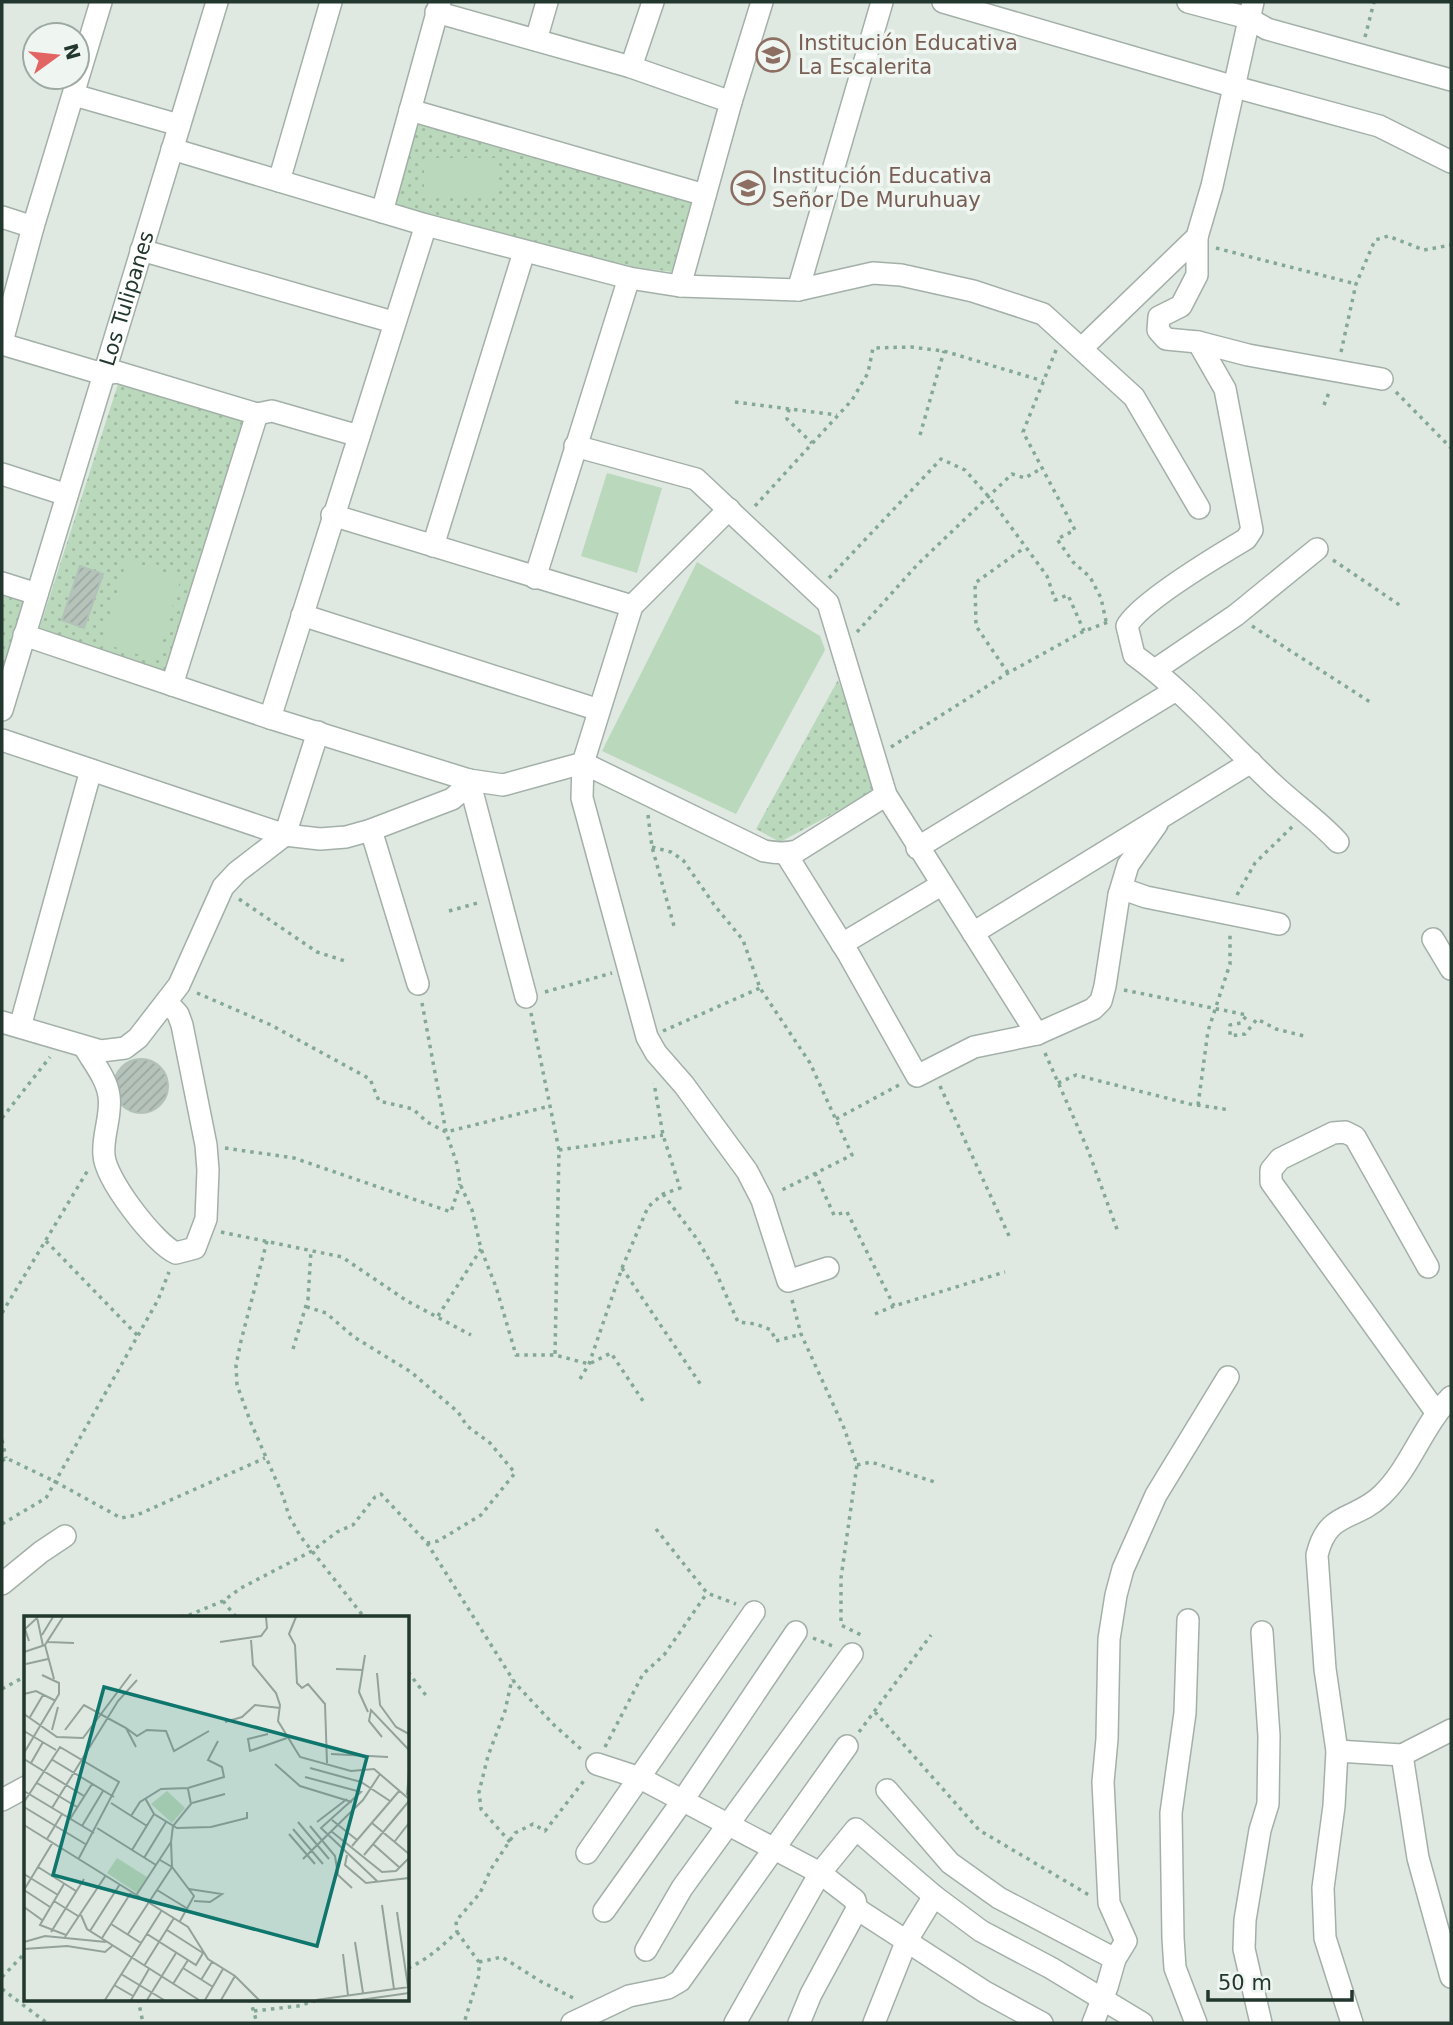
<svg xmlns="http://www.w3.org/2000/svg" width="1453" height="2025" viewBox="0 0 1453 2025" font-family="'DejaVu Sans',sans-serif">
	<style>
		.park { fill: url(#park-dots) }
		.pitch { fill: #bad8bb }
		.building { fill: url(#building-hatch); stroke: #b3c2b8; stroke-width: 2 }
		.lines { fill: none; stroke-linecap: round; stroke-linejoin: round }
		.minor-casing { stroke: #a3b0a8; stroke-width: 24 }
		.path { stroke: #83a994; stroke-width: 3.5; stroke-dasharray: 3.5 5; stroke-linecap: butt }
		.minor { stroke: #fff; stroke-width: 21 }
		.labels { text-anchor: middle; stroke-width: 7; stroke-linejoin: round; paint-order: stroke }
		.education-label { font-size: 21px; fill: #785e54; stroke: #eff6f1; text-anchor: start }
		.street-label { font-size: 21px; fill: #22372d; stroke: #eff6f1 }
		.inset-road { fill: none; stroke: #93a29a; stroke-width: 2 }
		.view { fill: #0f766e; fill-opacity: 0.15; stroke: #0f766e; stroke-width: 3.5 }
		.inset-edge { fill: none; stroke: #22372d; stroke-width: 3.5 }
	</style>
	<defs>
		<pattern id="park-dots" width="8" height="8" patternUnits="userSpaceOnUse" patternTransform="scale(1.75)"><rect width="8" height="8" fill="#bad8bb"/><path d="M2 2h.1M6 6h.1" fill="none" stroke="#a0baa1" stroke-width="1.8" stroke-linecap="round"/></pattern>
		<pattern id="building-hatch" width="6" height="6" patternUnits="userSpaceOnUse" patternTransform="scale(1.75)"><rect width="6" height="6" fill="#b5c3bb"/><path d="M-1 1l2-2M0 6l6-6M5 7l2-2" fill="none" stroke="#9ba8a1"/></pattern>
	</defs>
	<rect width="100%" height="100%" fill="#dfe9e2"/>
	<path class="park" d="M413,119l287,83 -19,71 -85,-11 -205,-57z
		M119,381l130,41 -79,252 -132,-41z
		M2,588l25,7 -25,76z
		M838,680l41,109 -99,53 -24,-13z"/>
	<path class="pitch" d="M424,158h71v39l-71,1z
		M607,473l55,15 -25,85 -56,-17z
		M127,560l54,18 -25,82 -54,-17z
		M697,562l123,74 5,14 -89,164 -134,-63z"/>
	<path class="building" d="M80,566l23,8 -19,54 -22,-8z
		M114 1086a27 27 0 1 1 54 0a27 27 0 1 1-54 0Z"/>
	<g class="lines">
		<defs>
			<g id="minor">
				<path d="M943,2l292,85 144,39 72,36"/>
				<path d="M1188,2l60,16 19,11 184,51"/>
				<path d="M436,12l195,55 100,35"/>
				<path d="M536,40l11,-38"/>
				<path d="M631,67l22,-65"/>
				<path d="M74,95l105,30"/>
				<path d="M410,110l295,85"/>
				<path d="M172,149l254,76 203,53 51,8 118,4 75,-17 28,2 72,16 70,23 91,83 65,111"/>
				<path d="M279,181l52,-179"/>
				<path d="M382,212l58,-210"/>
				<path d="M2,217l31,10"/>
				<path d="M1197,237v38l-16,31 -22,11 -1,13 8,9 32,3 50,13 134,24"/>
				<path d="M141,250l252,72"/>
				<path d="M680,286l51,-184 31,-100"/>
				<path d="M798,290l84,-288"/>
				<path d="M2,342l31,-115 68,-225"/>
				<path d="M1198,342l27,47 27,141 -6,9c-27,16 -106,63 -119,87l7,29c51,37 93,86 139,129 21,20 45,36 65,58"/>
				<path d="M2,344l101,30 14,-2 140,42 15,-3 87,25"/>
				<path d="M1082,348l115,-111 15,-51 41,-184"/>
				<path d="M575,446l121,33 132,124 58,192 151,239"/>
				<path d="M2,474l65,21"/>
				<path d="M729,509l-97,97 -49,157 -1,35 65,239 9,16 28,32 63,86 15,29 26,81 40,-13"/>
				<path d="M332,515l300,91"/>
				<path d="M433,546l91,-294"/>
				<path d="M535,578l94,-300"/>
				<path d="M2,583l35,11"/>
				<path d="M302,615l297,95"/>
				<path d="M24,635l246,83 199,62 34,5 80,-22 181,88c12,2 21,3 33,0l89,-56"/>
				<path d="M1155,670l81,-55 81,-66"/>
				<path d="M172,685l85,-271"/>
				<path id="s1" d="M2,710l215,-708"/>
				<path d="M270,718l156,-493"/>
				<path d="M2,740l283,95 35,4 26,-2 25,-7 81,-31 13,-11 4,-8"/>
				<path d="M469,780l57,217"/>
				<path d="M371,830l47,154"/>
				<path d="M917,848l259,-158"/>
				<path d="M786,854l63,101 68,121 57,-29 63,-13 56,-25 8,-8 4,-15 14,-91 7,-5 20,7 133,27"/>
				<path d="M1119,895l9,-30 29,-41"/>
				<path d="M973,933l278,-171"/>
				<path d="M1433,939l18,30"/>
				<path d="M842,944l99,-59"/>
				<path d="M2,1022l99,29 24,-3 13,-10 41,-53 44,-98 14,-15 48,-37 33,-103"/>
				<path d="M20,1027l71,-257"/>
				<path d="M85,1048c8,14 22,31 24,48 3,20 -7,39 -5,59 1,24 51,89 72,98l19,-5 11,-29 2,-49 -2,-25 -24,-120 -4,-11 -11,-12"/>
				<path d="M1428,1267l-73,-130 -10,-5 -12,1 -53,26 -9,11v12l165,230"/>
				<path d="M2,1584l39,-32 24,-16"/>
				<path d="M1188,1620l-3,93 -14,100 2,125 2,30 21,55"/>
				<path d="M1337,1751l65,4 49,-25"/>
				<path d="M1402,1755l16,103 33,119"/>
				<path d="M597,1764l43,14 180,95 35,27 2,9 128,83 57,31"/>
				<path d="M887,1790l63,73 49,35 116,61"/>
				<path d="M2,1800l24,-13"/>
				<path d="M587,1853l167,-241"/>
				<path d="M604,1911l79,-111 113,-168"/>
				<path d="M646,1950l36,-62 170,-234"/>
				<path d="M572,2023l57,-27 39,-8 12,-7 167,-235"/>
				<path d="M735,2023l85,-150 36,-44 78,67 47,35 70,37 91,55"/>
				<path d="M799,2023l12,-29 46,-85"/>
				<path d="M874,2023l33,-83 27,-44"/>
				<path d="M1093,2023l14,-36 8,-28 11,-18 -17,-38 -6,-121 4,-43 2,-100 7,-44 7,-26 33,-74 72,-118"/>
				<path d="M1261,2023l-17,-74 1,-29 15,-90 8,-26 1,-68 -7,-104"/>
				<path d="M1352,2023l-27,-85 -2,-50 11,-82 3,-55 -12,-82 -8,-114c11,-45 37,-33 65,-60 29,-28 40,-69 69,-98"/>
			</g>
		</defs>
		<use href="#minor" class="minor-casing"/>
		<path class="path" d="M1365,37l9,-35
			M1216,248l140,36
			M1056,350l-33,82 52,98 -18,9 16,23 17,15 11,21 5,23
			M1341,352l15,-68 19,-44 13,-4 36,14 27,-5
			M1396,392l55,56
			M735,402l102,13
			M1324,405l6,-15
			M789,409l-2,10 25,24
			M920,435l24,-84
			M755,506l97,-106 16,-27 5,-25 38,-1 33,4 99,30
			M1333,560l68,46
			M829,578l112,-119 24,11 24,27 58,79 8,24 13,-5 16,36
			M1252,626l118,76
			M857,632l60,-67 95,-91 13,4 17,-10
			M1008,673l-32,-47 -1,-43 49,-35
			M891,747l117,-74 76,-42 24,-9
			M648,815l4,32 22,79
			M652,847l19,5 12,8 32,46 28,34 17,48 50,75 42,92 -72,36
			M1237,895l18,-32 38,-37
			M239,899l78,53 28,9
			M449,911l32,-9
			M1124,990l123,25 -6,8 -11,2v11l15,-2 12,-15 19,10 32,8
			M545,992l67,-19
			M197,993l74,32 99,54 9,22 34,8 14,13 19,10 104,-26
			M422,1003l24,129 11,32 3,20 12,26 9,39 15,38 20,68h39l34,9 22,-11 32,48
			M531,1013l28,137 -4,205
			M663,1031l97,-43
			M1045,1053l43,97 30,82
			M1058,1083l18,-8 114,29 40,6
			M940,1086l70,152
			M1198,1105l10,-74 22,-67v-31
			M2,1118l48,-61
			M836,1119l63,-34
			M225,1148l69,10 157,54 9,-28
			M559,1150l104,-15
			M815,1173l19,42 13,-3 47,94
			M663,1194l34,45 17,29 24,54 18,2 15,6 5,11 25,-7
			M221,1232l121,25 65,44 64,34
			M46,1241l92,95
			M267,1241l-26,100 -5,24 1,20 14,38 32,73 6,20 12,21 63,80
			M622,1268l79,117
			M792,1300l9,34 43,94 13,37 -16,113v47l22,11
			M2,1313l86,-143
			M875,1314l19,-8 111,-34
			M438,1316l43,-67
			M293,1349l15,-50 3,-49
			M580,1379l9,-15 33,-96 26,-61 15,-13 17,-6 -17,-53 -9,-52
			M2,1440l4,18
			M2,1461l4,-3 48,23 67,37 16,-3 128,-57
			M857,1465l14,-3 64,20
			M2,1524l44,-26 112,-198 11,-28
			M656,1529l51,64 29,11
			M427,1543l88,140 39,42 28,25
			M223,1601l13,16
			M144,1617h24
			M172,1617l15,-1 36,-15 18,-13 71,-37 25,-19 16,-7 22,-28 6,-3 46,49 11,-2 43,-26 34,-42 -25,-30 -23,-17 -9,-14 -47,-40 -57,-35 -28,-24 -19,-6
			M813,1638l22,9
			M408,1672l20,26
			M2,1689l24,-13
			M875,1712l104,118 110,65
			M859,1732l72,-97
			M605,1747l38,-73 21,-19 43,-62
			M510,1842l-29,-33 -2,-17 9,-36 17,-45 7,-32
			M457,1932l22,30v13l-15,48
			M479,1962l23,-5 38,24 37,19
			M408,1968c19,-8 34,-22 49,-36l-1,-11 24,-28 11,-24 24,-36 18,-9 12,7 41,-53
			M2,1977l24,-25
			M2,1989l45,34
			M138,1999l5,24
			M250,1999l7,24
			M254,2011l44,-5 23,-7"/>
		<use href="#minor" class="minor"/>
	</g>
	<defs>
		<symbol id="school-ring" viewBox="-11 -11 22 22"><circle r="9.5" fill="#eff6f1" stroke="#8d6e63" stroke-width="1.5"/><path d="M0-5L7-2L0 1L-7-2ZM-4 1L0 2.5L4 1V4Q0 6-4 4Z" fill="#8d6e63"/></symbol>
	</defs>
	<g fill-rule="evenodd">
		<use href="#school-ring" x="754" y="36" width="38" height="38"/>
		<use href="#school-ring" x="729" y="169" width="38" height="38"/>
	</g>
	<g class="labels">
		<g class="education-label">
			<text x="798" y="50">Institución Educativa<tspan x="798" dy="24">La Escalerita</tspan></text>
			<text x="772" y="183">Institución Educativa<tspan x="772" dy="24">Señor De Muruhuay</tspan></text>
		</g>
		<g class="street-label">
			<text dy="7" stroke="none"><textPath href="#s1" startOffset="430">Los Tulipanes</textPath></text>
		</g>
	</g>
	<g transform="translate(24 1616)">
		<rect width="385" height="385" fill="#dfe9e2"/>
		<path d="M93,242l30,19 -10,16 -30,-20z" fill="#bad8bb"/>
		<path d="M143,175l18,17 -13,15 -21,-19z" fill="#bad8bb"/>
		<path class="inset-road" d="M13,1l6,29M272,1l-7,17 6,11 2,38 5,5 6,-4 17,20 2,59M18,19l11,-18M227,24l2,25 23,28 4,12 -2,16 22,36 51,14 23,-2 35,30M5,25l-4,-12 13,-12M24,26l26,1M196,26l41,-6 6,-8 -1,-11M0,36l21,-7M341,39l-6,37 9,20M2,48l22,-5M312,53l27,1M353,57l3,32 16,22 13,7M30,63l-9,-34 18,-28M0,78l12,-3 20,10M0,98l33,23 26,1 48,-64M6,101l13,-22M201,106l17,-5 13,-12 25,3M102,112l11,8 10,-6 19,1 8,20 35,-20M28,114l6,-23M41,114l19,-25 42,23 10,19M0,115l32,19M244,118l-20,5 2,12 37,-13M358,121l-13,-16 2,-11 38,40M0,137l35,-59v-11l-17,-8M307,138l57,3M0,143l60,37M27,143l63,38M7,147l12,-21M251,148l25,22 52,16M286,152l51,14 29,19M281,161l56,15 -40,36 56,53M13,167l40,24M0,175l70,42M383,179l2,-23M121,182l9,16 23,14 34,-1 36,-9v-6M0,186l36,-55 59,35 -40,76M87,187l36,23M168,187l33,-9M0,191l63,38M28,192l66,-107 19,-21M107,200l9,-14 21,-13 27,-1 36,-11 -2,-10 -14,-7 10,-19M46,203l22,-35M308,204l25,20M274,206l31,37M293,206l30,-23M348,207l37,31M0,209l164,102 20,32 27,17 24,24M58,210l21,-35M286,210l25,30 3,19 14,13M73,212l59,37M269,213l30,35M307,215l51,41 14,-1 13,-13M265,218l26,30M23,223l15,-25M371,225l14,-18M349,228l27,24M328,230l48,-56M108,234l22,-36M323,239l-2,10 21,18 43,-5M340,239l45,-54M120,242l22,-36M279,243l60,-59 17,-26M136,244l12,7 22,29 -14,25M14,251l38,24M0,258l34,21M40,268l-24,41 26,10M165,273l33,5 -12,8 -16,-1M0,274l29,-48M0,274l26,17M133,274l31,19M113,278l34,-52 2,-16 18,-22 -3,-15M30,285l24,15M358,289l12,84M0,291l18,13M373,296l11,75M57,299l6,14 112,71M87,308l30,19M66,315l30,-47M27,316l33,-53M104,318l44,-67 -1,-25M123,318l49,31 7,-12 -36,-23M41,321l41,-62M78,322l30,-47M0,326l21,-6 61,6M331,326l8,51M0,333l43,-3 38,6 7,-6M319,338l5,41M120,350l30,-48M159,352l30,19M97,358l43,26M177,364l11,-18M149,368l15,-24M90,369l19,11M81,384l57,-90M107,384l18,-31M123,384l29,-47M181,384l18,-31M197,384l14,-24M292,384l93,-13M336,384l49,-7"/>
		<path class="view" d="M80,71l263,70 -50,189 -264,-71z"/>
		<rect width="385" height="385" class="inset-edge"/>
	</g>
	<rect width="1453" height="2025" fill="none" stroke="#22372d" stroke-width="7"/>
	<g transform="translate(56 56) rotate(75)"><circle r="33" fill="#eff6f1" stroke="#9daaa3" stroke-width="2"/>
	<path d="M0-5L12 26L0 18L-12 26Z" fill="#e26564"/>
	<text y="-10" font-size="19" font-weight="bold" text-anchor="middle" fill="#22372d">N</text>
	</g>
	<path d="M1208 1990v10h144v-10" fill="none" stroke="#22372d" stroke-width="3.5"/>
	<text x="1218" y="1990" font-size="21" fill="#22372d" stroke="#eff6f1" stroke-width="5" paint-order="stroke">50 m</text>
</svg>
